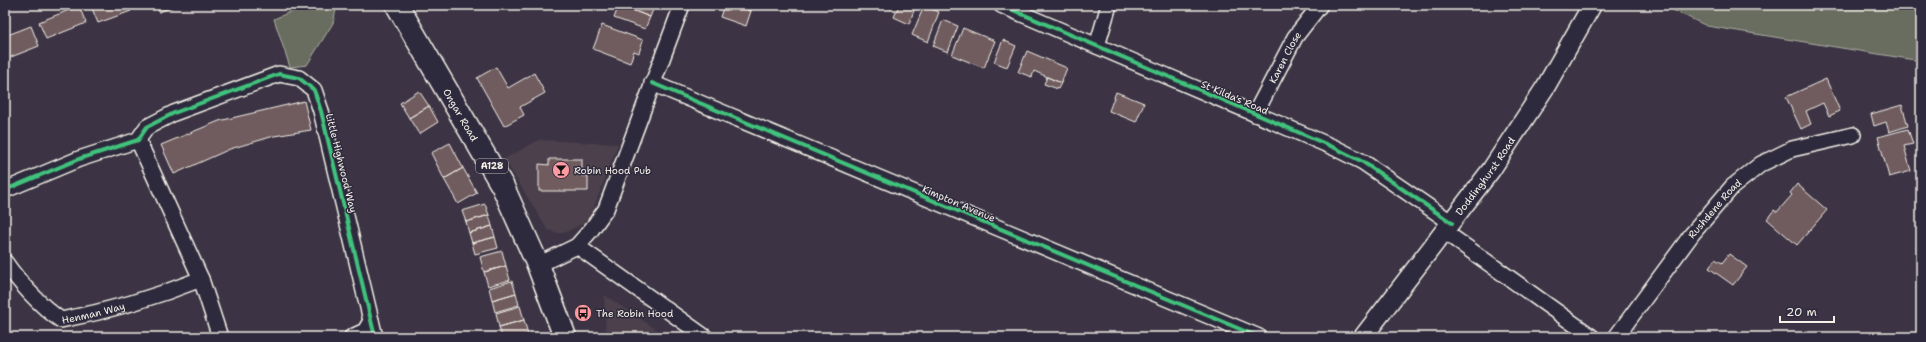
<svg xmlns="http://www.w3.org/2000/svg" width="1926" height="342" viewBox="0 0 1926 342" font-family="'Shantell Sans',sans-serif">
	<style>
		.built { fill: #4c404c }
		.green { fill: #686d5f; stroke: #aeafa4 }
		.building { fill: #705b5f; stroke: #f4f1e8 }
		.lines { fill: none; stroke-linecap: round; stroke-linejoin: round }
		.minor-casing { stroke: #f4f1e8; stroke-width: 18 }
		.tertiary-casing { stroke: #f4f1e8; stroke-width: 21 }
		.primary-casing { stroke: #f4f1e8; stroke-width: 25 }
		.minor { stroke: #2f2a3d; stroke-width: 15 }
		.tertiary { stroke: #2f2a3d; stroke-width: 18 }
		.primary { stroke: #2f2a3d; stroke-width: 22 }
		.cycleway-casing { stroke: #2f2a3d; stroke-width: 6 }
		.cycleway { stroke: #40c37c; stroke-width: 4 }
		.labels { text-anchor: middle; stroke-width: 3; stroke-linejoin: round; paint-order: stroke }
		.shield { fill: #2f2a3d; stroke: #b9b5b5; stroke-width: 1 }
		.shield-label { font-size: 9px; font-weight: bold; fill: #f4f1e8 }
		.street-label { font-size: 10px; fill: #f4f1e8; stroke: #2f2a3d }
		.poi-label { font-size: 10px; fill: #f4f1e8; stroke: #2f2a3d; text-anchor: start }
	</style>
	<rect width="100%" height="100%" fill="#3c3444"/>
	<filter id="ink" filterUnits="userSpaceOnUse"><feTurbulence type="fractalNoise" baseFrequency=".025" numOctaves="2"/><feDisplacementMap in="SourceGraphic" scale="8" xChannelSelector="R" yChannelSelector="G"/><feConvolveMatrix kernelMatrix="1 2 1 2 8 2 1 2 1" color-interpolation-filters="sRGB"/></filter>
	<g filter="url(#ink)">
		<path class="built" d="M539,140l79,4 -27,71 -9,9 -18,9h-9l-8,-4 -43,-70z
			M604,295l64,42h-62z"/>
		<path class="green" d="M306,5h31l-4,18 -26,42 -17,2 -16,-48z
			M1662,5h259v56l-214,-35z"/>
		<path class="building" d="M94,5h34l3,6 -33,12 -7,-17z
			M138,5h15l-14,5z
			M156,5h22l-19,7z
			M619,5h36l-5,12z
			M619,5l31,12 -5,12 -31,-11z
			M724,5h10l17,6 -5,15 -26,-9z
			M734,5h19l-2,6z
			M881,5h12l-2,4z
			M899,5h17l-7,19 -15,-7z
			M79,6l7,17 -40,16 -7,-17z
			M924,6l15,6 -11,30 -16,-7z
			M943,20l15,6 -10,26 -15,-6z
			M602,25l41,15 -4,13 -5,-2 -4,12 -37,-14z
			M31,26l8,20 -33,13 -1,-23z
			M963,28l32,13 -11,27 -32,-13z
			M1003,40l13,6 -9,21 -13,-5z
			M1027,51l40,17 -6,15 -27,-12 -2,6 -14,-5z
			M496,67l12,21 26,-15 11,20 -25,14 4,8 -20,11 -27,-48z
			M1047,77l14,6 -3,6 -14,-5z
			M1826,79l14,32 -11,5 -6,-13 -17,8 5,13 -10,5 -15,-32z
			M419,91l10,15 -20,12 -9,-15z
			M1116,92l28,11 -8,19 -27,-11z
			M304,101l7,29 -37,6 -44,13 -56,25 -13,-29 58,-24z
			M1902,105l6,21 -19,6 -3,-10 -12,4 -3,-12z
			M429,106l9,16 -19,12 -10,-16z
			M1908,129l5,15 -9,2 7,25 -22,6 -11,-40z
			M450,143l13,25 -19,11 -13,-26z
			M549,159h33v17h6v15h-49v-27l10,1z
			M463,168l14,25 -19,11 -14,-25z
			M1797,184l30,26 -30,35 -30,-26 7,-9 3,2 15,-17 -2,-2z
			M485,204l4,11 -23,7 -4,-11z
			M489,215l3,11 -23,7 -3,-11z
			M492,226l3,11 -23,6 -3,-10z
			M495,237l3,11 -23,6 -3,-11z
			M502,251l4,15 -22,6 -4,-15z
			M1729,254l18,13 -14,18 -24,-17 6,-9 7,4z
			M506,266l4,14 -22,6 -4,-14z
			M512,281l4,12 -24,7 -3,-12z
			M516,293l3,12 -24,7 -3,-12z
			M520,306l4,14 -25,7 -3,-14z
			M524,320l4,14 -11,3h-15l-3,-10z"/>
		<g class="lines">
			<defs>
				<g id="minor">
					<path d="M1001,5l334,143 28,14 89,61"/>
					<path d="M1097,46l12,-41"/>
					<path d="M652,83l607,254"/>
					<path id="s1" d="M1255,114l40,-77 25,-32"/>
					<path d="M138,140l63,139 19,58"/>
					<path d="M5,190l74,-31 59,-19 9,-13 27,-14 105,-39 20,4 15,12 7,21 54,226"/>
					<path d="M1445,232l147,105"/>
					<path d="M577,246l128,91"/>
					<path id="s2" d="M5,262c13,19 36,45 56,58 48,-9 95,-23 140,-41"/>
					<path d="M538,265l39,-19 14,-16 15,-21 76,-204"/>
					<path d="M352,337l13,-6 6,-10"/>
					<path id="s3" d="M1616,337l76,-103 40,-47 29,-23 31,-15 61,-14"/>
				</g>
				<g id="tertiary">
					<path id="s4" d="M1363,337l128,-167 55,-84 46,-81"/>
				</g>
				<g id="primary">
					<path id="s5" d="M397,5l106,182 35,78 27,72"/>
				</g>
			</defs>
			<use href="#minor" class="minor-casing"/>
			<use href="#tertiary" class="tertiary-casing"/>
			<use href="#primary" class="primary-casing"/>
			<use href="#minor" class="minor"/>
			<use href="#tertiary" class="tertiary"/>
			<use href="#primary" class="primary"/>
			<defs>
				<path id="cycleway" d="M1001,5l334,143 28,14 89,61
					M652,83l607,254
					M5,190l74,-31 59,-19 9,-13 27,-14 105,-39 20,4 15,12 7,21 54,226"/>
			</defs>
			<use href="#cycleway" class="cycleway-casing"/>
			<use href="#cycleway" class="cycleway"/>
		</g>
	</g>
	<defs>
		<symbol id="bar-disc" viewBox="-11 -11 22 22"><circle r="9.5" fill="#ff9aa2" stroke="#2f2a3d"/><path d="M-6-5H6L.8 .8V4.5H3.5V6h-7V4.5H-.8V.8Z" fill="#111"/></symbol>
		<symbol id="bus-disc" viewBox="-11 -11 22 22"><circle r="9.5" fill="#ff9aa2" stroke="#2f2a3d"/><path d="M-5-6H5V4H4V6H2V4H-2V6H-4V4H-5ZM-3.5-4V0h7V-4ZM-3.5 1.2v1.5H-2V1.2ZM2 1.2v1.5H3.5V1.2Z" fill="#111"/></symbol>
	</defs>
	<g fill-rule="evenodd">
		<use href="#bar-disc" x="551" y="160" width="20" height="20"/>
		<use href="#bus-disc" x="573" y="303" width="20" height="20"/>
	</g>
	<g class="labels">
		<rect class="shield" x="476" y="159" width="32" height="14" rx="3"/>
		<g class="shield-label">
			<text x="492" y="169">A128</text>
		</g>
		<g class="street-label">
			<text dy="4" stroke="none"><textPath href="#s1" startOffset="64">Karen Close</textPath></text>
			<text transform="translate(1235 97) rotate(23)" y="4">St Kilda's Road</text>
			<text dy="4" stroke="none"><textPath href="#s5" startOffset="127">Ongar Road</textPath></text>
			<text transform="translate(342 163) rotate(76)" y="4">Little Highwood Way</text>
			<text dy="4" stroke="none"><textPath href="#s4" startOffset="202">Doddinghurst Road</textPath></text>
			<text transform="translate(959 203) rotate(23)" y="4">Kimpton Avenue</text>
			<text dy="4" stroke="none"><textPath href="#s3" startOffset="162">Rushdene Road</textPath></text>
			<text dy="4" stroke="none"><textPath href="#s2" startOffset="114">Henman Way</textPath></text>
		</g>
		<g class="poi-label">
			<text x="574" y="174">Robin Hood Pub</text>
			<text x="596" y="317">The Robin Hood</text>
		</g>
	</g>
	<rect width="1926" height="342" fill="none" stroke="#2f2a3d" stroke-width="20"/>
	<rect x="10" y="10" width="1906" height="322" fill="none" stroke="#f4f1e8" stroke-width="1.5" filter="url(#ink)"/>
	<path d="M1780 316v6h54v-6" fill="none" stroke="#f4f1e8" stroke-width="2"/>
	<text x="1786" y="316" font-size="12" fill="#f4f1e8" stroke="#2f2a3d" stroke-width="3" paint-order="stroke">20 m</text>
</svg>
